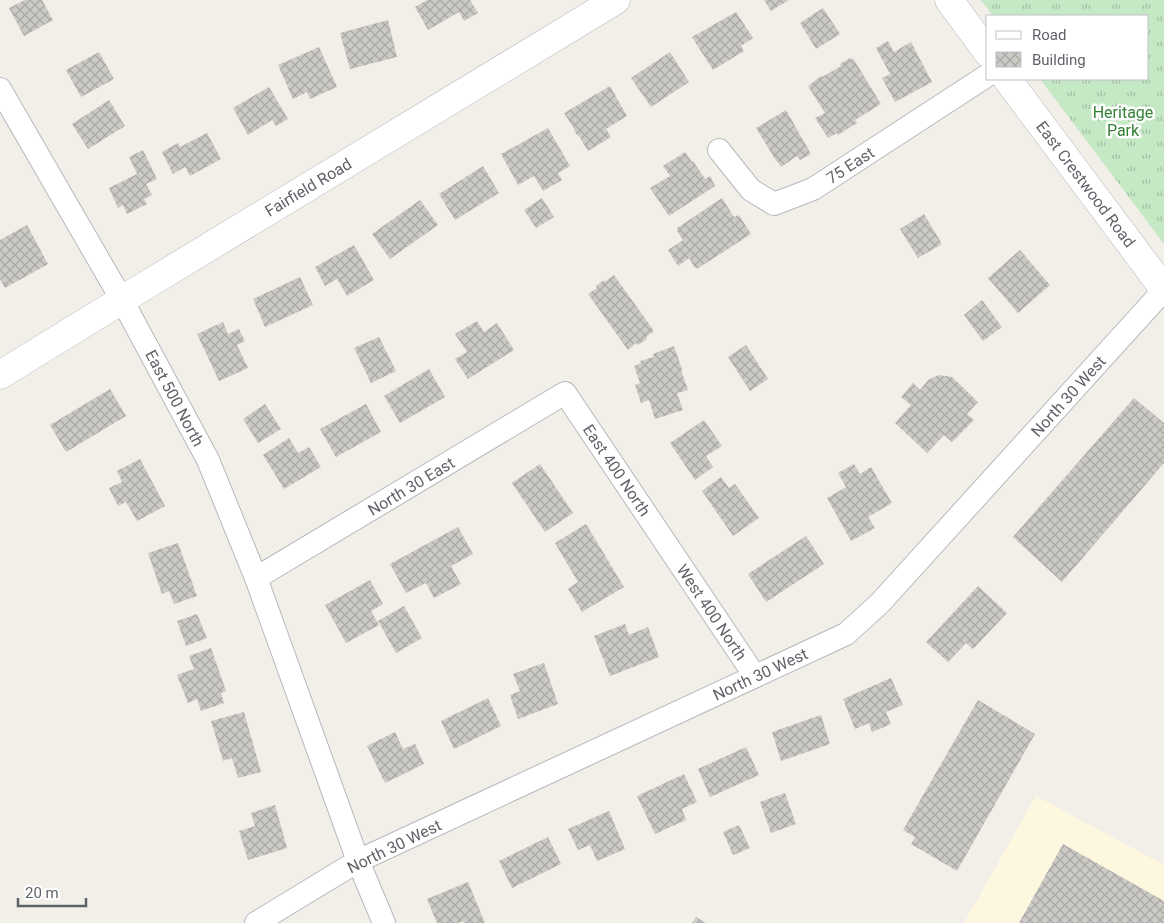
<svg xmlns="http://www.w3.org/2000/svg" width="1164" height="923" viewBox="0 0 1164 923" font-family="Roboto,sans-serif">
	<style>
		.commercial { fill: #fef7e0 }
		.grass { fill: url(#grass-tufts) }
		.building { fill: url(#building-cross-hatch) }
		.lines { fill: none; stroke-linecap: round; stroke-linejoin: round }
		.minor-casing { stroke: #b5b8bc; stroke-width: 24 }
		.tertiary-casing { stroke: #b5b8bc; stroke-width: 29 }
		.minor { stroke: #fff; stroke-width: 22 }
		.tertiary { stroke: #fff; stroke-width: 28 }
		.labels { text-anchor: middle; stroke-width: 5; stroke-linejoin: round; paint-order: stroke }
		.park-label { font-size: 16px; fill: #348238; stroke: #fff }
		.street-label { font-size: 16px; fill: #5f6368; stroke: #fff }
	</style>
	<defs>
		<pattern id="grass-tufts" width="24" height="20" patternUnits="userSpaceOnUse" patternTransform="scale(1.25)"><rect width="24" height="20" fill="#c5e8c5"/><path d="M3 7l-1-3M5 7V3M7 7l1-3M15 17l-1-3M17 17v-4M19 17l1-3" fill="none" stroke="#a3c0a4"/></pattern>
		<pattern id="building-cross-hatch" width="8" height="8" patternUnits="userSpaceOnUse" patternTransform="scale(1.25)"><rect width="8" height="8" fill="#cccac5"/><path d="M0 0l8 8M0 8l8-8" fill="none" stroke="#a9a8a4"/></pattern>
	</defs>
	<rect width="100%" height="100%" fill="#f1efe8"/>
	<path class="commercial" d="M1036,796l128,69v58h-200z"/>
	<path class="grass" d="M981,0h183v244l-124,-165h108v-63h-155z"/>
	<path class="building" d="M25,0h17l11,20 -29,16 -15,-28z
		M427,0h43l8,13 -14,8 -5,-9 -31,18 -13,-23z
		M764,0h25l-18,11z
		M823,8l17,26 -24,15 -16,-26z
		M736,12l17,26 -12,8 3,5 -31,19 -21,-33z
		M388,20l9,37 -47,12 -10,-36z
		M888,41l6,11 17,-10 21,40 -37,20 -13,-24 8,-4 -14,-26z
		M319,47l18,40 -27,12 -3,-7 -14,7 -15,-34z
		M99,52l15,27 -33,18 -15,-27z
		M670,52l19,30 -38,25 -20,-29z
		M850,58l1,2 2,-2 28,46 -26,16 2,3 -19,12 -1,-2 -9,5 -13,-20 10,-5 -17,-27 13,-10 1,1 19,-11 -1,-2z
		M610,86l17,30 -21,13 5,8 -23,14 -9,-15h-1l-4,-5 1,-1 -11,-17z
		M269,87l19,32 -12,7 -4,-6 -24,15 -15,-27z
		M109,100l16,26 -37,23 -16,-25z
		M786,110l25,44 -11,6 -3,-4 -16,11 -3,-5h-1l-21,-34z
		M548,128l22,38 -12,7 4,7 -19,11 -9,-15 -16,9 -17,-31z
		M207,133l14,26 -31,17 -5,-9 -12,7 -11,-22 16,-9 2,4z
		M143,150l14,29 -11,5 6,11 -8,4 3,5 -20,10 -4,-9 -5,3 -9,-20 28,-14 -8,-17z
		M685,152l7,10 1,-1 12,18 5,-3 5,10 -46,30 -19,-28 20,-12 -7,-10z
		M483,166l16,27 -44,27 -16,-26z
		M542,198l12,19 -18,11 -12,-18z
		M722,198l12,19 5,-2 12,19 -54,35 -1,-2 -1,1 -6,-10 -11,8 -10,-16 15,-10 -6,-9 1,-1 -1,-2z
		M420,200l18,25 -48,34 -18,-25z
		M924,214l18,30 -24,14 -18,-29z
		M27,225l21,39 -43,24 -5,-9v-39z
		M354,245l20,35 -27,16 -10,-17 -12,7 -10,-19z
		M1020,250l30,35 -32,28 -30,-35z
		M614,275l40,56 -8,6 1,2 -9,6 -2,-2 -8,7 -40,-56 9,-6 -1,-2 8,-6 1,2z
		M300,277l13,28 -48,22 -12,-28z
		M982,300l20,27 -19,14 -19,-26z
		M477,321l7,11 13,-9 17,27 -46,29 -13,-20 12,-7 -12,-18z
		M223,322l5,12 11,-5 6,12 -8,4 11,23 -29,13 -22,-47z
		M379,337l17,34 -25,12 -17,-35z
		M746,345l22,34 -18,12 -22,-34z
		M674,346l8,23 -1,1 7,20 -11,3 6,17 -28,9 -6,-19 -8,3 -6,-18 5,-2 -6,-17 7,-3 -1,-2 14,-4 -1,-3z
		M429,369l16,28 -45,26 -16,-27z
		M939,375l13,2 26,25 -11,12 7,6 -22,22 -8,-7 -17,18 -32,-30 16,-18 -10,-8 12,-14 7,7 8,-10z
		M110,389l16,27 -60,36 -16,-27z
		M1134,398l30,25v40l-102,119 -49,-45z
		M265,404l16,25 -23,14 -15,-24z
		M366,404l15,28 -45,25 -16,-28z
		M704,420l18,26 -16,10 7,11 -18,13 -25,-37z
		M289,438l9,15 11,-6 12,20 -37,22 -21,-34z
		M140,459l25,47 -28,15 -11,-19 -8,4 -9,-18 13,-6 -5,-11z
		M540,464l33,49 -28,19 -33,-49z
		M854,464l6,10 11,-7 21,36 -24,14 7,11 -24,13 -24,-43 19,-11 -8,-14z
		M721,477l8,11 6,-4 24,34 -26,18 -31,-45z
		M586,524l38,63 -42,25 -14,-23 10,-7 -23,-39z
		M458,527l15,27 -22,12 10,18 -27,14 -8,-15 -20,10 -16,-29z
		M806,536l18,28 -58,38 -18,-28z
		M178,543l19,53 -23,8 -5,-13 -7,3 -14,-41z
		M370,580l13,24 -12,7 8,14 -33,18 -21,-38z
		M978,586l29,27 -34,36 -7,-6 -18,19 -22,-20z
		M404,606l18,32 -26,15 -18,-32z
		M197,614l10,24 -21,8 -9,-25z
		M625,624l4,11 19,-8 11,30 -49,19 -16,-40z
		M211,648l15,43 -5,2 3,10 -23,8 -4,-12 -9,4 -11,-28 17,-6 -5,-13z
		M544,663l14,41 -40,15 -8,-24 10,-4 -7,-17z
		M891,678l12,27 -17,7 5,12 -19,8 -3,-9 -14,6 -12,-30z
		M488,698l13,28 -47,23 -13,-28z
		M978,700l57,34 -78,137 -46,-27 4,-7 -12,-7z
		M244,712l17,60 -23,6 -6,-20 -9,3 -12,-40z
		M821,715l9,29 -49,17 -9,-29z
		M395,732l8,17 12,-5 9,20 -39,19 -18,-37z
		M746,747l13,28 -49,22 -12,-28z
		M684,774l13,28 -15,7 4,11 -31,14 -18,-38z
		M785,793l11,31 -25,9 -11,-31z
		M275,805l12,43 -39,12 -9,-29 16,-5 -4,-13z
		M609,811l16,38 -28,12 -7,-16 -12,5 -10,-21z
		M739,825l11,23 -17,7 -10,-23z
		M548,837l13,27 -49,24 -13,-27z
		M1063,844l101,57v22h-145z
		M468,882l17,41h-21l-1,-2 -5,2h-21l-10,-24z
		M696,917l10,6h-14z"/>
	<g class="lines">
		<defs>
			<path id="minor" d="M0,89l122,211 86,160 48,118 102,283 26,62
				M719,150l32,40 23,14 39,-15 175,-114
				M256,578l309,-185 190,283
				M256,923l102,-62 488,-227 34,-31 284,-313"/>
			<path id="tertiary" d="M949,0l39,53
				M1007,79l157,210
				M0,375l143,-88 473,-287"/>
		</defs>
		<use href="#minor" class="minor-casing"/>
		<use href="#tertiary" class="tertiary-casing"/>
		<use href="#minor" class="minor"/>
		<use href="#tertiary" class="tertiary"/>
	</g>
	<g class="labels">
		<g class="park-label">
			<text x="1123" y="118">Heritage<tspan x="1123" dy="18">Park</tspan></text>
		</g>
		<g class="street-label">
			<text transform="translate(850 165) rotate(-33)" y="6">75 East</text>
			<text transform="translate(1086 184) rotate(53)" y="6">East Crestwood Road</text>
			<text transform="translate(308 187) rotate(-31)" y="6">Fairfield Road</text>
			<text transform="translate(1068 396) rotate(-48)" y="6">North 30 West</text>
			<text transform="translate(175 398) rotate(62)" y="6">East 500 North</text>
			<text transform="translate(617 470) rotate(56)" y="6">East 400 North</text>
			<text transform="translate(411 486) rotate(-31)" y="6">North 30 East</text>
			<text transform="translate(712 612) rotate(56)" y="6">West 400 North</text>
			<text transform="translate(760 674) rotate(-25)" y="6">North 30 West</text>
			<text transform="translate(394 846) rotate(-26)" y="6">North 30 West</text>
		</g>
	</g>
	<rect x="986" y="15" width="162" height="65" fill="#ffffff" stroke="#bfc1c3"/>
	<rect x="996" y="31" width="25" height="8" fill="#ffffff" stroke="#bfc1c3"/>
	<text x="1032" y="40" font-size="15" fill="#5f6368">Road</text>
	<rect x="996" y="52" width="25" height="15" fill="url(#building-cross-hatch)" stroke="#bfc1c3"/>
	<text x="1032" y="65" font-size="15" fill="#5f6368">Building</text>
	<path d="M18 898v8h68v-8" fill="none" stroke="#5f6368" stroke-width="2.5"/>
	<text x="25" y="898" font-size="15" fill="#5f6368" stroke="#ffffff" stroke-width="4" paint-order="stroke">20 m</text>
</svg>
